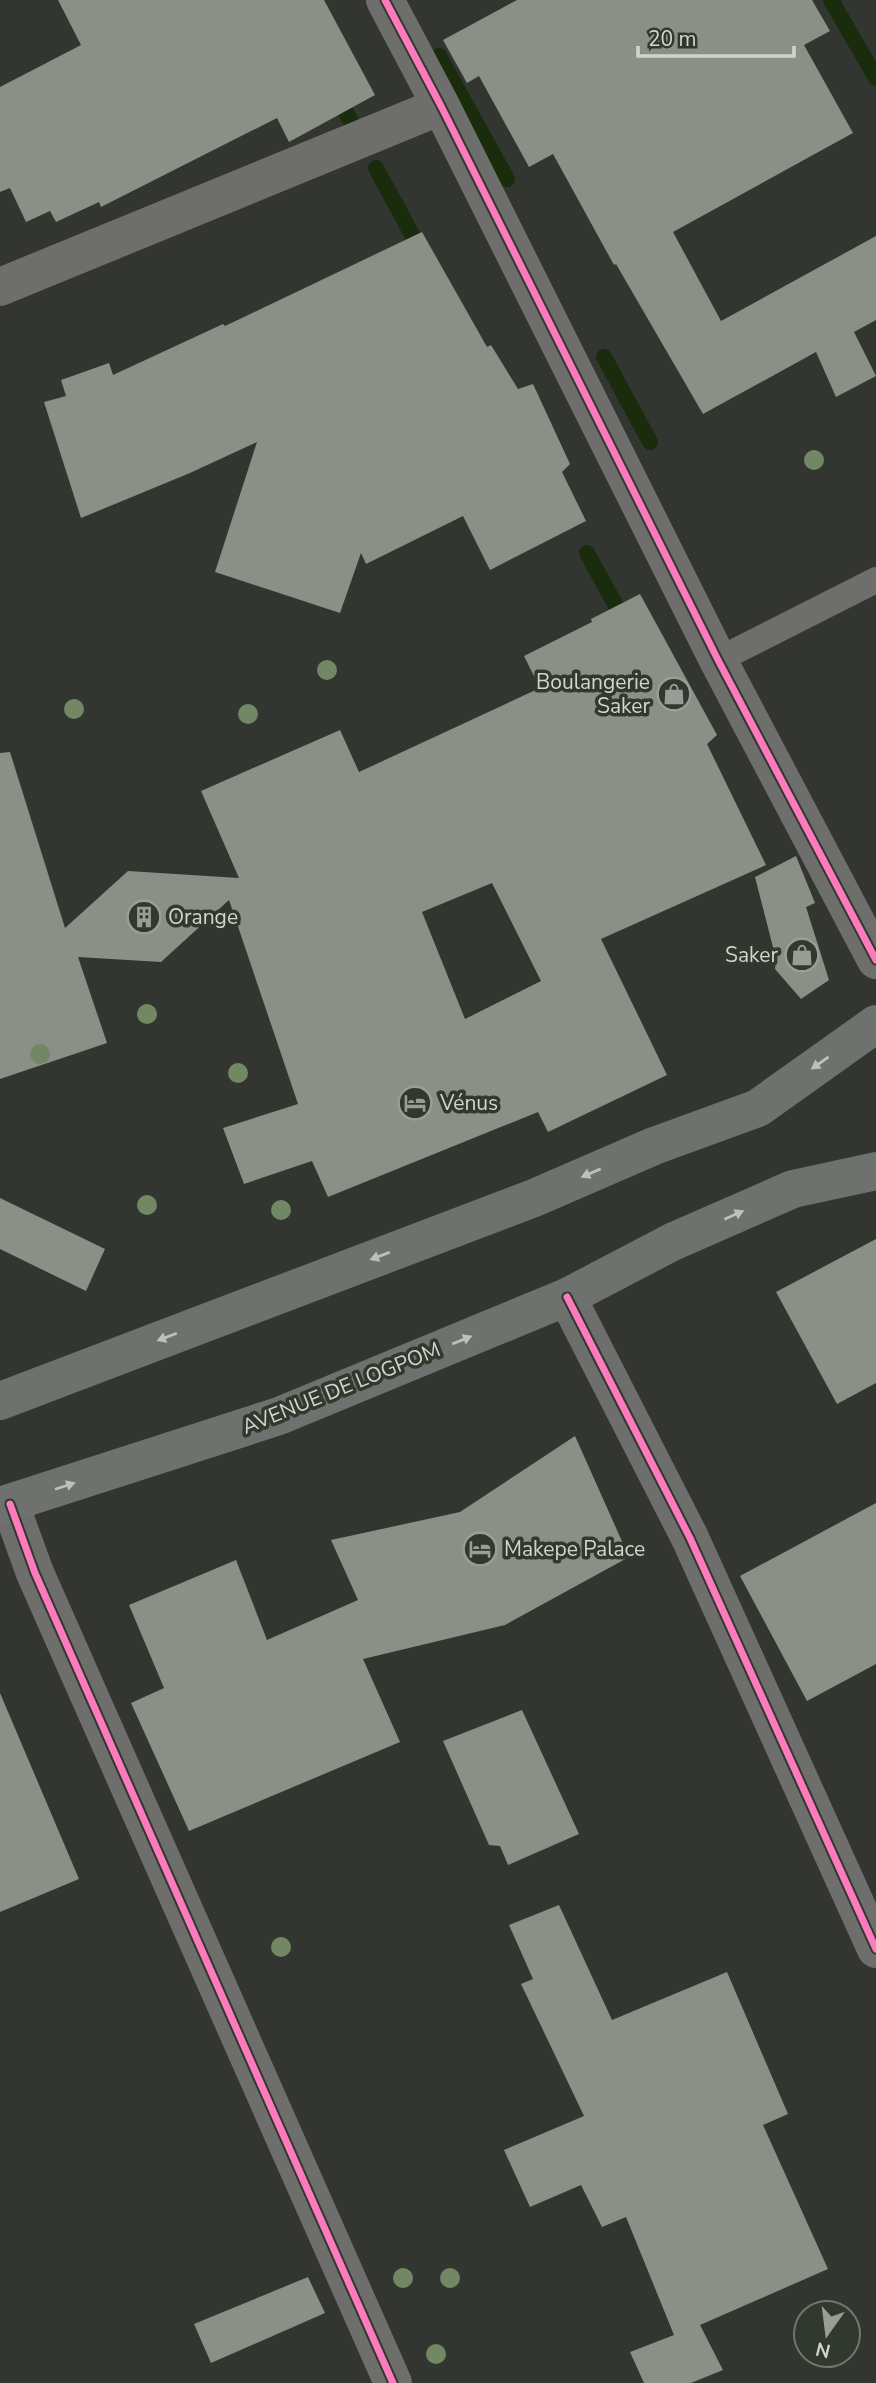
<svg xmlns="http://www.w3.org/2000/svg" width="876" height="2383" viewBox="0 0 876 2383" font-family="'Nunito Sans',sans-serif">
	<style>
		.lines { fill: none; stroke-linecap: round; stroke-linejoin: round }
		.stream { stroke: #192c0b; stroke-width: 16 }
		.building { fill: #8b9086; fill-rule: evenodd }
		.lane { stroke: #6e6f6c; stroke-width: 26 }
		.street { stroke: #6e6f6c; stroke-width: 38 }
		.secondary { stroke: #6e716d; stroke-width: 38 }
		.cycleway-casing { stroke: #31382d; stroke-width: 11 }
		.cycleway { stroke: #fd7abc; stroke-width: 7 }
		.tree { fill: #728864 }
		.oneway { fill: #bdc1bb }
		.labels { text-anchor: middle; stroke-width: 7; stroke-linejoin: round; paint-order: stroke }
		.poi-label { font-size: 21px; fill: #d1d5ce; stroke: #31382d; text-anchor: start }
		.street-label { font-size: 21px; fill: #d1d5ce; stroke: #31382d }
	</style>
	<rect width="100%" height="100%" fill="#323530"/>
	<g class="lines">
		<path class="stream" d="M831,0l45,78
			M439,56l68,123
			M335,92l22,41
			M376,168l47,87
			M604,357l46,85
			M587,553l39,71"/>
	</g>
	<path class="building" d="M58,0h266l51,95 -86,47 -12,-24 -176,89 -2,-5 -43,20 -6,-11 -24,11 -16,-34 -10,4v-105l81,-42z
		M517,0h295l18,31 -26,14 49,88 -180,99 48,89 155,-85v84l-22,12 22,44 -40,21 -20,-45 -113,62 -87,-150 -2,1 -61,-111 -24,13 -50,-91 -12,7 -24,-43z
		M422,232l65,115 4,-2 27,44 15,-5 37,80 -8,8 24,49 -96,49 -27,-54 -97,48 -5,-11 -21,60 -125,-41 42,-130 -67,31 -109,45 -37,-116 22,-6 -5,-16 48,-17 4,12 110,-51 2,2z
		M640,594l77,141 -10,9 59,121 -165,74 66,136 -119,57 -10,-20 -210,85 -16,-36 -68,23 -21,-56 75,-24 -69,-204 -68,62 -83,-5 29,86 -107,36v-326l10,-1 55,176 63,-57 111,7 -38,-87 139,-61 19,42 181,-84 -16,-32 68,-34 -1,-3zM492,883l49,98 -76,38 -43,-107z
		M796,856l19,47 -9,4 23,73 -28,19 -26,-30 1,-10 -21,-82z
		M0,1198l105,51 -19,42 -86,-42z
		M876,1239v144l-39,21 -61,-112z
		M575,1436l54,121 -124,68 -142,34 37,83 -211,89 -58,-128 33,-15 -35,-83 107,-45 31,80 91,-40 -27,-60 129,-28z
		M876,1503v161l-69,37 -67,-125z
		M0,1693l79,186 -79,33z
		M522,1710l57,124 -71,31 -8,-19 -11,-1 -46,-104z
		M559,1905l53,115 115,-48 61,142 -25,11 65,144 -128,56 23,45 -32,13h-47l-14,-31 44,-17 -48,-118 -24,10 -21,-42 -51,22 -26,-57 80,-34 -63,-132 12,-5 -24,-54z
		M308,2277l17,36 -114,50 -17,-39z"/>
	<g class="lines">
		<path class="lane" d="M718,660l158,-80"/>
		<path class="street" d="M385,0l56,106 277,554 158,300
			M0,287l441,-181
			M567,1297l123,241 186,411
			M10,1504l25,69 358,810"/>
		<path class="secondary" d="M0,1401l534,-203 120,-52 104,-38 118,-84
			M0,1506l279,-90 288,-119 105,-55 121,-53 83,-18"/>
		<defs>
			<path id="cycleway" d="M385,0l56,106 277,554 158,300
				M567,1297l123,241 186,411
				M10,1504l25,69 358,810"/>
		</defs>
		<use href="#cycleway" class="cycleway-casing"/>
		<use href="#cycleway" class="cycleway"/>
	</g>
	<g class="tree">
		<circle cx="814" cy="460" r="10"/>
		<circle cx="327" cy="670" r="10"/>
		<circle cx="74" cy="709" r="10"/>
		<circle cx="248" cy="714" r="10"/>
		<circle cx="147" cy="1014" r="10"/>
		<circle cx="40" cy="1054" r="10"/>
		<circle cx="238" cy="1073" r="10"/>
		<circle cx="147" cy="1205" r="10"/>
		<circle cx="281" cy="1210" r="10"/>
		<circle cx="281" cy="1947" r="10"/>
		<circle cx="403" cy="2278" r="10"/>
		<circle cx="450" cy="2278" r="10"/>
		<circle cx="436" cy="2354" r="10"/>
	</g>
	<defs><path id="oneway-solid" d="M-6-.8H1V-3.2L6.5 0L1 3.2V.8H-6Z" transform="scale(1.75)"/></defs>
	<g class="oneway">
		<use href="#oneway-solid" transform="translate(820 1063) rotate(145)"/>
		<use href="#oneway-solid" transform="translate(591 1173) rotate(157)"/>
		<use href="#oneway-solid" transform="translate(734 1215) rotate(-24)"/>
		<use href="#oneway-solid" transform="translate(380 1256) rotate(159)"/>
		<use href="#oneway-solid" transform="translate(167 1337) rotate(159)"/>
		<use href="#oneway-solid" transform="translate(462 1340) rotate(-22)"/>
		<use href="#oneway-solid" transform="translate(65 1486) rotate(-18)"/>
	</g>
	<defs>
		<symbol id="shop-ring" viewBox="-11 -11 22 22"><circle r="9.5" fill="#31382d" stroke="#999d97" stroke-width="1.5"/><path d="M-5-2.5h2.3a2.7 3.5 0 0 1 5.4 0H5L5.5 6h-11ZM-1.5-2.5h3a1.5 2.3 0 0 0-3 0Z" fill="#999d97"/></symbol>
		<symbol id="building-ring" viewBox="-11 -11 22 22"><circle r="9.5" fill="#31382d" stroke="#999d97" stroke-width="1.5"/><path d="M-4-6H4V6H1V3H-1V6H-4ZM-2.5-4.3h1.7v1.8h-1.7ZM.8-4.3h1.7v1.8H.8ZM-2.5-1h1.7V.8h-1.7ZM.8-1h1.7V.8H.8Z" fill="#999d97"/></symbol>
		<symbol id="hotel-ring" viewBox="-11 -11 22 22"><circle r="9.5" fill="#31382d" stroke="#999d97" stroke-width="1.5"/><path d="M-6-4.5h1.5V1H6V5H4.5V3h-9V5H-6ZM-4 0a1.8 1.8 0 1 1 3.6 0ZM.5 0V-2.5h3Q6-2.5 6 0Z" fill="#999d97"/></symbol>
	</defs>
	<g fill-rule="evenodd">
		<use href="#shop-ring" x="655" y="675" width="38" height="38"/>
		<use href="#building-ring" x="125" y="898" width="38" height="38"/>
		<use href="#shop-ring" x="783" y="936" width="38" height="38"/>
		<use href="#hotel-ring" x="396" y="1084" width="38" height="38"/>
		<use href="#hotel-ring" x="461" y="1530" width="38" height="38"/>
	</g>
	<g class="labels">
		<g class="poi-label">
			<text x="650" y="689" text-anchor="end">Boulangerie<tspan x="650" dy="24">Saker</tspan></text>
			<text x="168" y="924">Orange</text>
			<text x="778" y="962" text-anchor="end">Saker</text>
			<text x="440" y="1110">Vénus</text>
			<text x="504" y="1556">Makepe Palace</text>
		</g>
		<g class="street-label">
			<text transform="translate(341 1388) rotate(-22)" y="7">AVENUE DE LOGPOM</text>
		</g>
	</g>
	<g transform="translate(827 2334) rotate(194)"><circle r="33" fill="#31382d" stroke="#71776d" stroke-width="2"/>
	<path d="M0-5L12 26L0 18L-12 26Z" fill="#999d97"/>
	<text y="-10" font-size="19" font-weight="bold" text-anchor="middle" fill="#d1d5ce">N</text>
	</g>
	<path d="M638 46v10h156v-10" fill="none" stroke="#d1d5ce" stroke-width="3.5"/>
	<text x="648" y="46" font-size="21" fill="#d1d5ce" stroke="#31382d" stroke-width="5" paint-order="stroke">20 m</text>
</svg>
